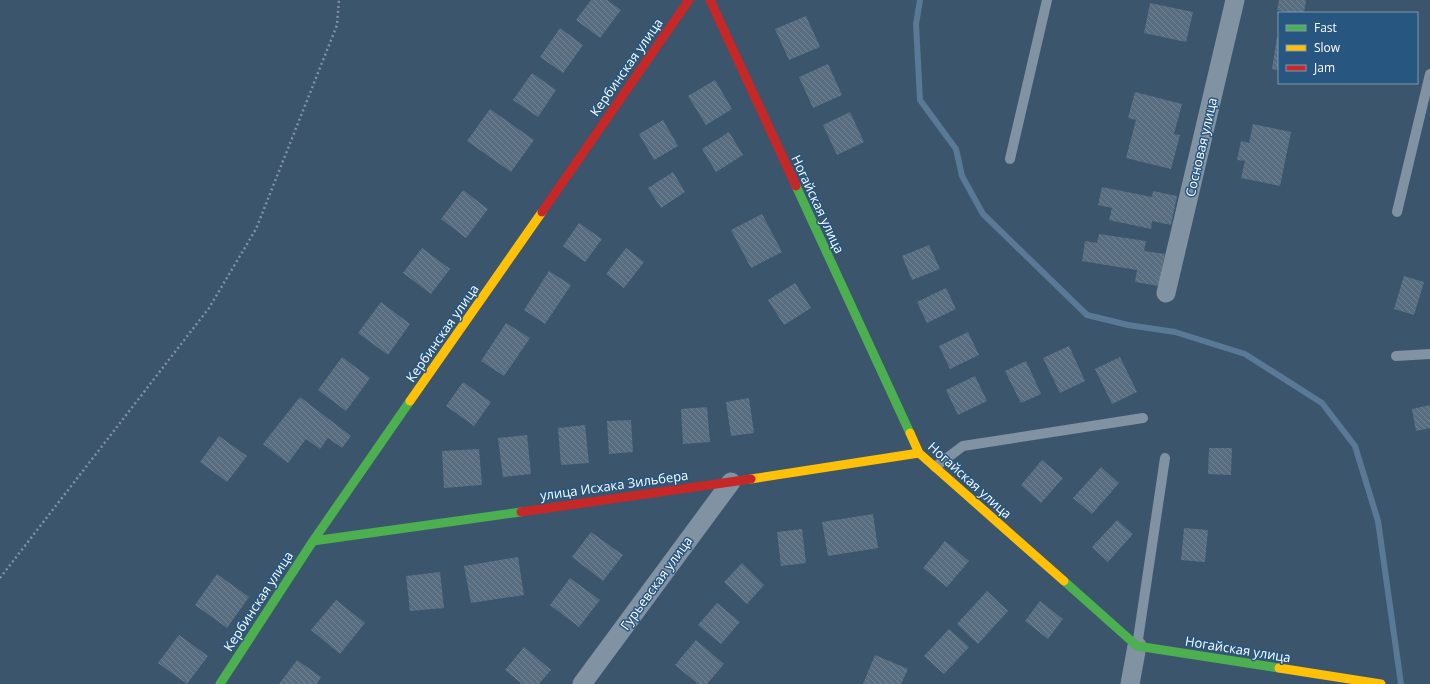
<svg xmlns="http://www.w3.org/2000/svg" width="1430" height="684" viewBox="0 0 1430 684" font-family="'Open Sans',sans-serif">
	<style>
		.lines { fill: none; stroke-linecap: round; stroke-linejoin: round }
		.stream { stroke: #597997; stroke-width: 6 }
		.building { fill: url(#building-back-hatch) }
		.path { stroke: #8192a2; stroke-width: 2.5; stroke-dasharray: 2 3; stroke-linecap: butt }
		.lane { stroke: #8192a2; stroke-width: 10 }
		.street { stroke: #8192a2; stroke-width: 19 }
		.fast { stroke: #4caf50; stroke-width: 9 }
		.slow { stroke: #ffc107; stroke-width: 9 }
		.jam { stroke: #c62828; stroke-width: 9 }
		.labels { text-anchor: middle; stroke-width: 3; stroke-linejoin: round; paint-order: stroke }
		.street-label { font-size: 13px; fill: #fff; stroke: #275680 }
	</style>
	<defs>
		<pattern id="building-back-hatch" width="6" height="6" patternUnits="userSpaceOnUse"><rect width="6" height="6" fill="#586d7f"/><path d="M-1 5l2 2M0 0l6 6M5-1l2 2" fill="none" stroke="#718392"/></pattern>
	</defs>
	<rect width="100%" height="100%" fill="#3b556c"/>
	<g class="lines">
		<path class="stream" d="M920,0l-4,24 4,76 36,49 6,27 21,38 104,101 41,10 47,7 70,22 77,49 33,43 23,75 23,163"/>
	</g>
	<path class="building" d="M591,0h16l14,10 -21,28 -24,-18z
		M1279,0h27l-2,13h-12l-15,-3z
		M1150,3l43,9 -7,30 -42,-9z
		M806,16l14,31 -31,13 -14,-31z
		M560,28l23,17 -20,28 -23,-16z
		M1277,37h2v33l-7,-1z
		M828,64l14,31 -29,13 -14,-31z
		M532,73l24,17 -18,27 -25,-17z
		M715,80l17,29 -26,16 -18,-29z
		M1135,92l47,12 -8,30 6,1 -9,34 -45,-11 10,-38 -8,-2z
		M490,109l44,31 -23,32 -44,-31z
		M850,112l14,30 -27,13 -14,-30z
		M663,120l15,26 -24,14 -15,-26z
		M1253,124l38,8 -11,54 -39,-8 4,-17 -8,-1 4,-19 8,2z
		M729,132l14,23 -27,17 -14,-23z
		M673,172l12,20 -24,16 -13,-20z
		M1102,187l50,10 1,-6 24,5 -6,29 -19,-4 -1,8 -42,-9 3,-12 -14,-3z
		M463,190l25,19 -22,29 -25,-19z
		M762,214l20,38 -31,16 -20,-38z
		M579,223l23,16 -17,23 -22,-16z
		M1099,234l47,7 -2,10 21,3 -6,32 -24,-4 2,-12 -55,-9 3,-20 12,2z
		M929,245l11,24 -28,11 -10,-24z
		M422,248l28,21 -19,25 -28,-21z
		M626,248l18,14 -20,26 -18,-14z
		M549,271l22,14 -26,39 -21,-14z
		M1404,276l20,6 -10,33 -20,-6z
		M795,283l16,25 -27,17 -16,-25z
		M946,288l10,21 -29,14 -10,-21z
		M381,302l29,22 -22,31 -30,-22z
		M506,323l24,15 -26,38 -23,-15z
		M968,332l11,23 -29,14 -11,-23z
		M1069,346l16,35 -25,12 -17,-35z
		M342,357l28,21 -24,33 -28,-21z
		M1120,357l17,35 -25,12 -17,-35z
		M1026,361l15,33 -20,9 -16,-32z
		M975,376l12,25 -29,14 -12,-25z
		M463,382l28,20 -17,24 -28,-20z
		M300,397l51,39 -9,12 -14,-10 -8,11 -14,-10 -18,24 -25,-19z
		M749,398l5,35 -23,3 -5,-34z
		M1430,405v23l-14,3 -4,-22z
		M707,407l3,35 -27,2 -2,-35z
		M631,420l2,32 -24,2 -2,-33z
		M585,425l4,38 -28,2 -3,-37z
		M527,435l4,39 -28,3 -5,-39z
		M219,436l28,20 -20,26 -27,-20z
		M1209,448h23l-1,27 -23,-1z
		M479,449l3,36 -38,3 -2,-37z
		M1042,460l21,18 -22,25 -20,-18z
		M1101,467l18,16 -27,31 -19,-16z
		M873,514l5,34 -50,8 -6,-34z
		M1117,520l16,14 -25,28 -16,-15z
		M1184,528l24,2 -3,32 -24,-2z
		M802,529l4,34 -25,3 -4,-34z
		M591,532l32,23 -20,26 -31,-24z
		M945,541l24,20 -22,26 -24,-19z
		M518,557l6,38 -53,8 -7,-37z
		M742,563l22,22 -17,19 -23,-22z
		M440,572l4,36 -34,3 -4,-35z
		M217,574l32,23 -22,31 -32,-23z
		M570,578l30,22 -21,27 -29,-22z
		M987,591l21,20 -30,33 -21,-20z
		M336,600l29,23 -25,31 -29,-24z
		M1040,601l23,18 -15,20 -23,-18z
		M717,603l23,19 -19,22 -23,-19z
		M949,629l20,18 -25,27 -20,-18z
		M179,635l29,21 -21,28 -29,-21z
		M696,640l28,24 -17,20h-9l-23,-19z
		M524,647l27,23 -12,14h-17l-17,-14z
		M875,655l33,14 -7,15h-38z
		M297,660l24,17 -4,7h-38z"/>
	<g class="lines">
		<path class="path" d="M0,578l209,-270 47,-79 81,-204 2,-25"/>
		<path class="lane" d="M1010,159l37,-159
			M1397,212l33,-138
			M1396,356l34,-2
			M935,467l28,-21 180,-28
			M1137,646l28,-188"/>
		<path class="street" d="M1166,293l69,-293
			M582,684l149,-202
			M1130,684l7,-38"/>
		<path class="fast" d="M796,186l114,247
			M313,541l208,-29
			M1064,581l73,65 142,22
			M220,684l93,-143 97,-140"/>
		<path class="slow" d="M410,401l132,-189
			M910,433l9,20 145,128
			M751,479l168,-26
			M1279,668l102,16"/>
		<path class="jam" d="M710,0l86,186
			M542,212l147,-212
			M521,512l230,-33"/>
	</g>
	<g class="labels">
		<g class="street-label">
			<text transform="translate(626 67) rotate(-55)" y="5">Кербинская улица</text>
			<text transform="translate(1201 147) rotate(-77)" y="5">Сосновая улица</text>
			<text transform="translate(818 204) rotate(65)" y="5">Ногайская улица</text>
			<text transform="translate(442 333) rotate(-55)" y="5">Кербинская улица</text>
			<text transform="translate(970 480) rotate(42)" y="5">Ногайская улица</text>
			<text transform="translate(614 485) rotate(-8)" y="5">улица Исхака Зильбера</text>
			<text transform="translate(656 583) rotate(-54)" y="5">Гурьевская улица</text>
			<text transform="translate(258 601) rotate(-57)" y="5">Кербинская улица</text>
			<text transform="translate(1238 649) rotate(9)" y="5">Ногайская улица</text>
		</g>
	</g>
	<rect x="1278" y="12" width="140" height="72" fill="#275680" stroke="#7d9ab3"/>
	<rect x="1286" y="25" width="20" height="6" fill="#4caf50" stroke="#7d9ab3"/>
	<text x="1314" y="32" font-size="12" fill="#ffffff">Fast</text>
	<rect x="1286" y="45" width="20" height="6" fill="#ffc107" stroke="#7d9ab3"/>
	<text x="1314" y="52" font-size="12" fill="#ffffff">Slow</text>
	<rect x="1286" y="65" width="20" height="6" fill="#c62828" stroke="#7d9ab3"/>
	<text x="1314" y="72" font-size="12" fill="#ffffff">Jam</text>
</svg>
